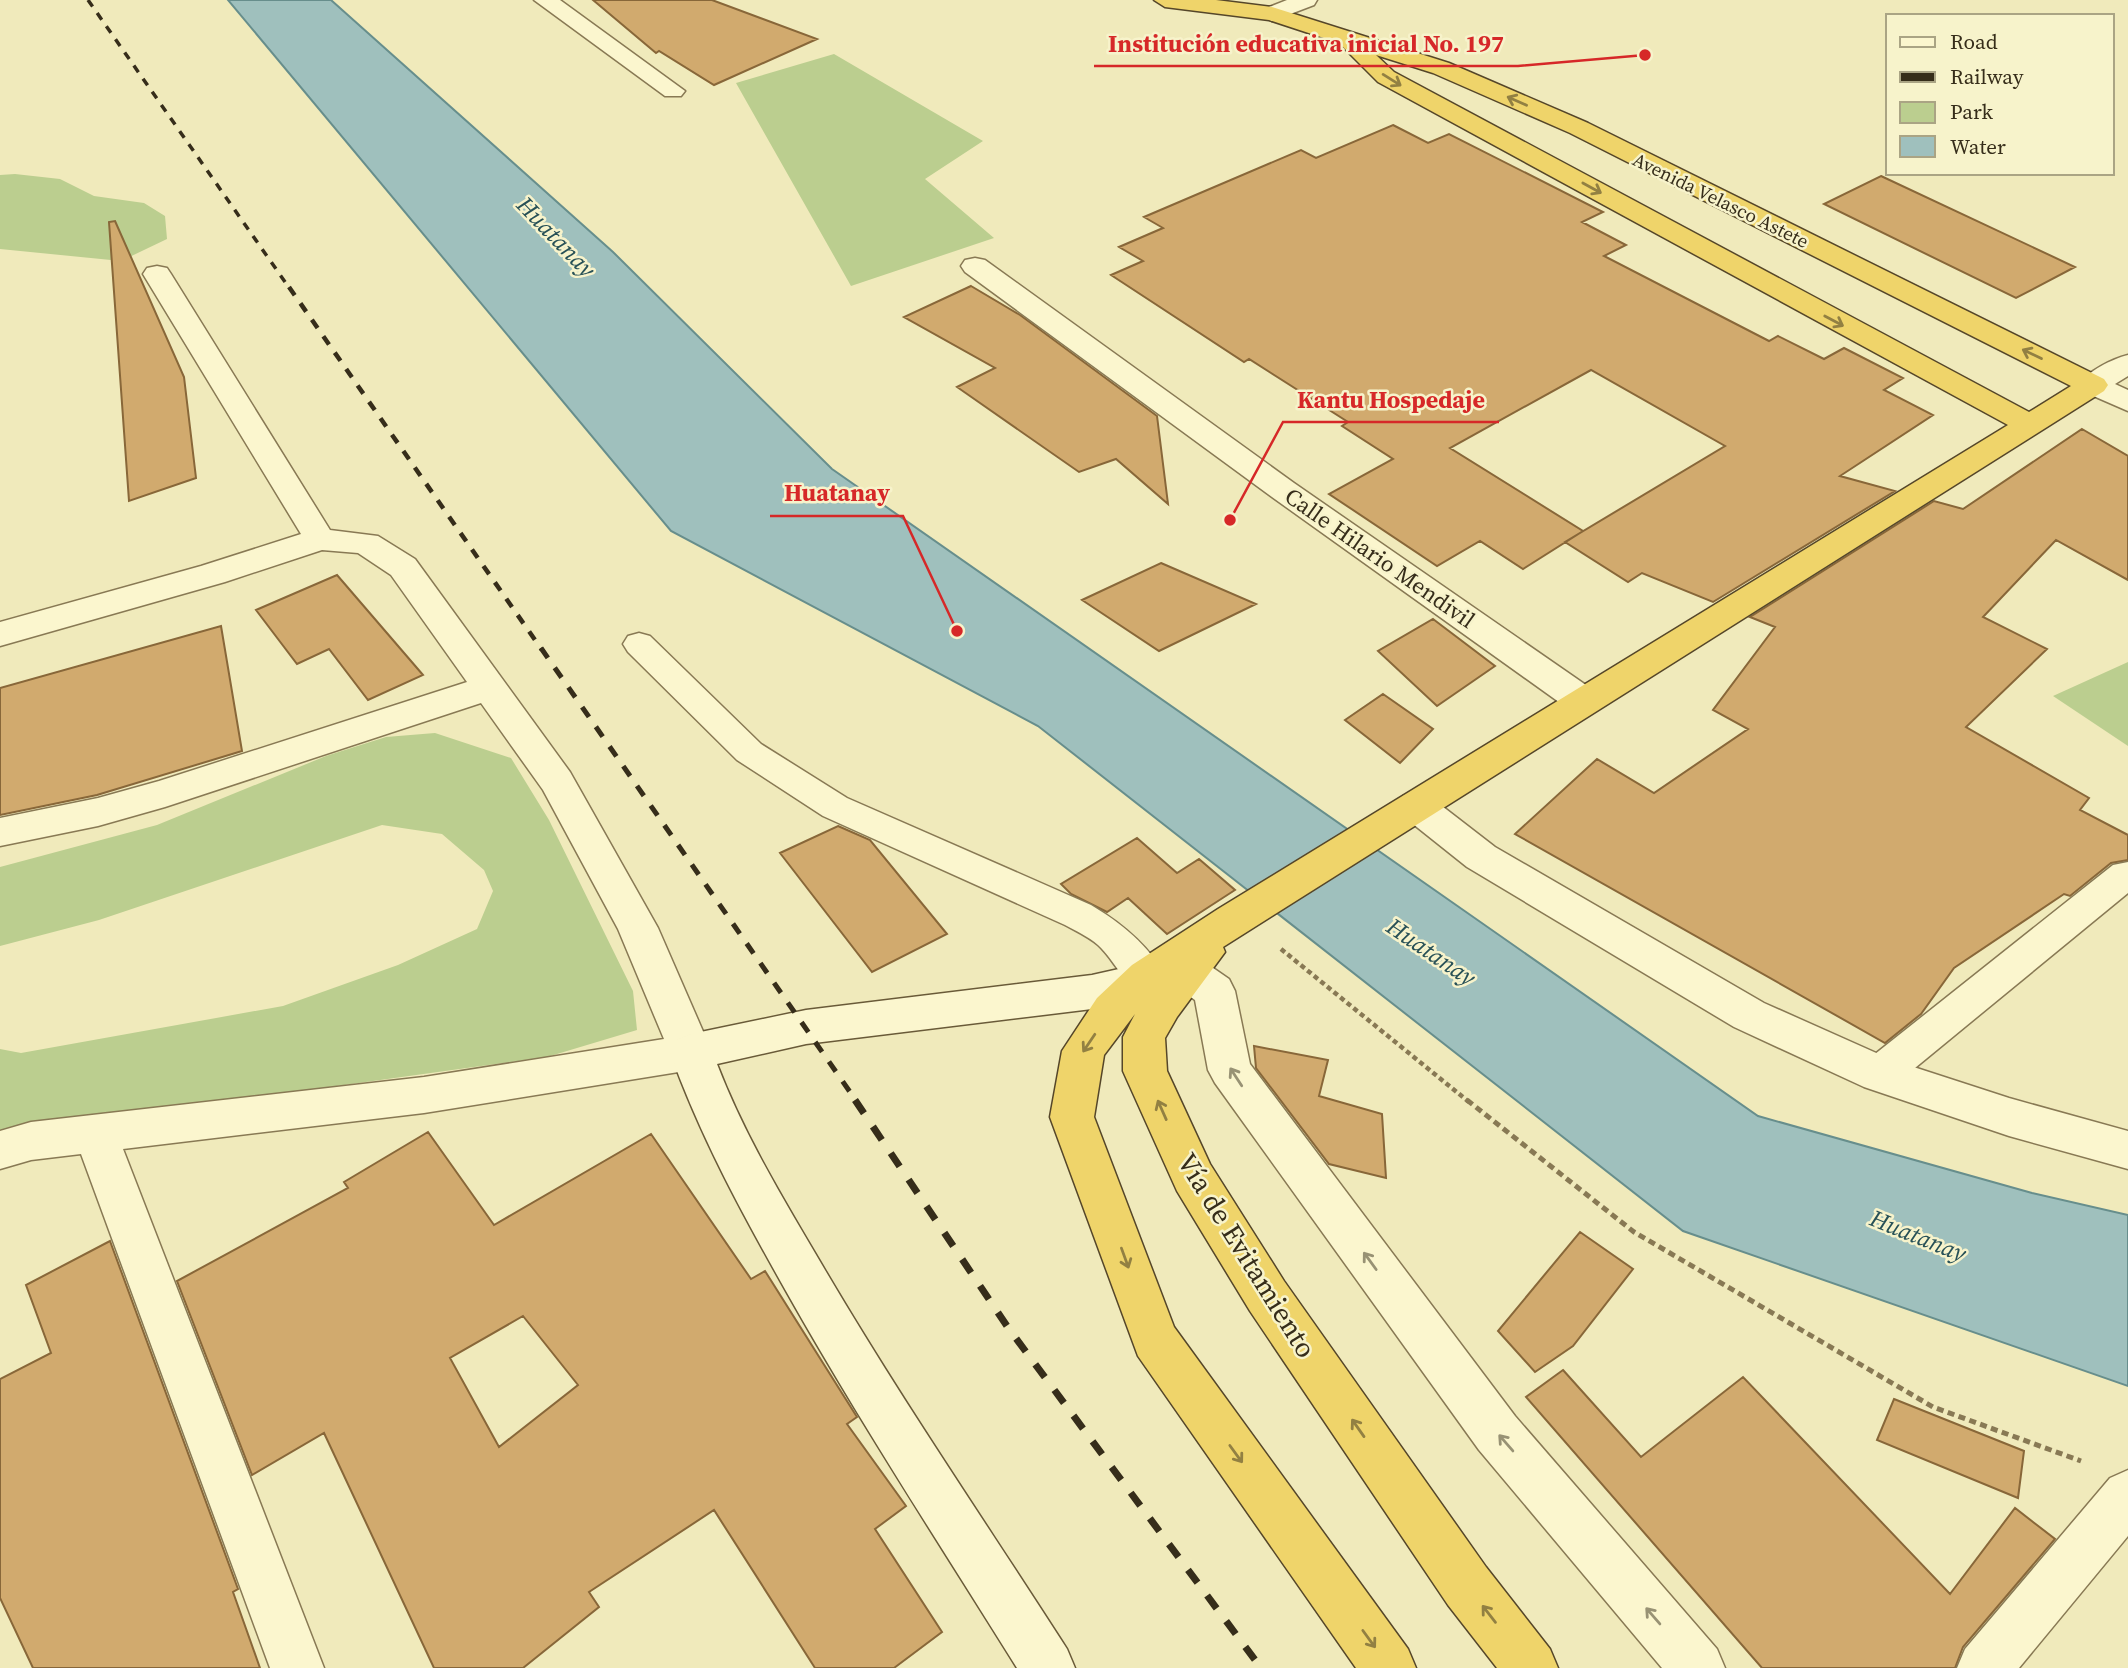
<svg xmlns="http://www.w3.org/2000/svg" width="2128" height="1668" viewBox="0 0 2128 1668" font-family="'Source Serif 4',serif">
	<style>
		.green { fill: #bbce8f }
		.water { fill: #9fc0bd; stroke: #678e8c; stroke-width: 2 }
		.building { fill: #d1aa6e; stroke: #886739; stroke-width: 2; fill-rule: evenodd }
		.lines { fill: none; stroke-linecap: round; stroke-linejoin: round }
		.service-casing { stroke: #887954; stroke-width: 3 }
		.minor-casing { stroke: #887954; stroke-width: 3 }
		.secondary-casing { stroke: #695a38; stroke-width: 3 }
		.trunk-casing { stroke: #554629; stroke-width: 3 }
		.path-far1 { stroke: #887954; stroke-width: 4.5; stroke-dasharray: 5 3.5; stroke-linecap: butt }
		.path { stroke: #887954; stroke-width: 5; stroke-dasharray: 7 4.5; stroke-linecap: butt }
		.service { fill: #fbf6ce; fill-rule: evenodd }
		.minor { fill: #fbf6ce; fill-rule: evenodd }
		.secondary { fill: #fbf6ce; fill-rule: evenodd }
		.trunk { fill: #efd46a; fill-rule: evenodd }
		.rail-far3 { stroke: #362d1a; stroke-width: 3.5; stroke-dasharray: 8 8; stroke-linecap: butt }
		.rail-far2 { stroke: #362d1a; stroke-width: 4.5; stroke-dasharray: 10 10; stroke-linecap: butt }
		.rail-far1 { stroke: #362d1a; stroke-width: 5; stroke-dasharray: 12 12; stroke-linecap: butt }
		.rail { stroke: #362d1a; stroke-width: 7; stroke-dasharray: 16 16; stroke-linecap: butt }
		.oneway { stroke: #928042 }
		.oneway2 { stroke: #989274 }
		.labels { text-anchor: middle; stroke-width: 5; stroke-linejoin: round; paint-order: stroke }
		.far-street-label { font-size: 19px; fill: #362d1a; stroke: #f7f3cb }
		.street-label { font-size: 23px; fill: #362d1a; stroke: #f7f3cb }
		.water-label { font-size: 24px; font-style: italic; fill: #285157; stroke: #f7f3cb }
		.near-street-label { font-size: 28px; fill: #362d1a; stroke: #f7f3cb }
		.leader { fill: none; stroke: #d62828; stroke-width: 2.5 }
		.callout-dot { fill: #d62828; stroke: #f7f3cb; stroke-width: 2.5 }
		.callout-label { font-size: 24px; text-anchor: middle; font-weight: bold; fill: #d62828; stroke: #f7f3cb; stroke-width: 5; stroke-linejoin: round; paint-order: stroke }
	</style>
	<rect width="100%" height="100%" fill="#f0eabb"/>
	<path class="green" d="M834,54l149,87 -58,38 69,59 -143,48 -115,-203z
		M15,174l45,5 34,17 50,7 21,13 2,23 -46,22 -121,-12v-74z
		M2128,662v84l-75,-50z
		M435,733l76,25 38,62 84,171 4,39 -90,27 -478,66 -69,15v-89l21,4 262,-47 115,-41 79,-36 16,-38 -9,-21 -42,-36 -60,-9 -283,95 -99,26v-79l157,-42 169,-69 60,-19z"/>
	<path class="water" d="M228,0h103l282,252 219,217 926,647 274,77 96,22v171l-445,-155 -645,-505 -367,-195z"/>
	<path class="building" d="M593,0h119l105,39 -103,46 -55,-34 -3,2z
		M1393,125l35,18 21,-9 154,78 -21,10 44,23 -22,11 165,85 9,-5 46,23 20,-11 59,30 -19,12 49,25 -93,61 55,15 -182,111 -71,-29 -14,9 -63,-40 160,-96 -134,-76 -141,78 133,83 -60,38 -43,-28 -43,25 -108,-72 64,-35 -51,-33 6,-4 -99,-63 -5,3 -133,-87 32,-14 -24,-14 44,-19 -19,-11 157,-67 15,8z
		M1881,176l194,91 -59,31 -192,-94z
		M115,221l69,156 12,101 -67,23 -20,-279z
		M971,286l49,29 137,101 11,88 -52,-45 -37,13 -122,-85 38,-19 -91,-51z
		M2082,429l46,27v124l-72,-40 -73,77 64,32 -81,78 123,71 -9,12 48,25v25l-17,3 -41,33 -6,-2 -110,74 -33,46 -36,29 -370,-209 82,-75 57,34 94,-64 -35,-19 62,-83 -25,-10 184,-116 29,8z
		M1161,563l95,41 -97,47 -77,-51z
		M337,575l86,100 -55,25 -39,-51 -32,15 -41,-54z
		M1433,619l62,47 -58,40 -59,-55z
		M221,626l21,125 -145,44 -97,20v-127z
		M1383,694l50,35 -33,34 -55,-43z
		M838,826l32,14 77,94 -75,38 -92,-119z
		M1137,838l40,35 22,-14 36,31 -68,44 -39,-36 -21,14 -36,-18 -10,-10z
		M1254,1046l74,14 -9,36 63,18 4,64 -57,-14 -73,-96z
		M428,1132l66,93 157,-91 100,145 14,-8 92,146 -10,7 59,82 -31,23 67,103 -48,36h-79l-101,-158 -125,82 10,15 -76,61h-89l-110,-235 -72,42 -75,-194 171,-93 -4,-6zM523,1316l55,69 -79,62 -49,-89z
		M1580,1232l53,37 -60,77 -38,26 -37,-41z
		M110,1241l128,348 -5,3 27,76h-227l-33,-70v-219l51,-26 -25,-68z
		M1563,1370l78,87 102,-80 207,217 65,-86 40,31 -92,108 -8,21h-193l-236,-271z
		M1894,1399l130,52 -6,47 -141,-58z"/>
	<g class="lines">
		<defs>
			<path id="service" d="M639,633l11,3 111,108 86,54 244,107c30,18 58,40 75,72l-6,11c-33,10 -41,-24 -62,-43 -9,-8 -22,-14 -33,-20l-242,-109 -86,-56 -109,-108 -5,-8 5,-8z
				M2128,862v31l-235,193 -14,4 -14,-4 -6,-12 6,-12 248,-197z"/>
			<path id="minor" d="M534,0h26l125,91 -4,5h-16z
				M1287,0h30l-3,5 -42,16 -11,-7 3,-5z
				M975,258l10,2 309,223 302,209 5,9 -5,9 -13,3 -13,-3 -298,-213 -307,-225 -4,-6 4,-6z
				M157,266l10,2 4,6 159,256 48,6 37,23 155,213 88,156 54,124 -6,12 -15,6 -267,43 -301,36 201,519h-54l-189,-514 -50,6 -31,9v-38l31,-9 393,-45 240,-38 -46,-110 -75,-139 -62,-87 -316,104 -67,19 -98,20v-28l98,-20 61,-17 308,-99 -76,-107 -33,-22 -36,-3 -97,32 -225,64v-24l201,-56 100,-32 -158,-260 4,-6z
				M2128,355v21l-13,8 13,6v21l-46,-20 -4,-6c10,-14 34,-26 50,-30z
				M1416,792l13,4 66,51 269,156 128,57 117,38 119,33v38l-119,-33 -145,-49 -130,-60 -267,-160 -64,-51 -6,-10 6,-10z
				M1188,957l15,4 26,18 6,12 15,73 265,352 202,233 8,19h-63l-183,-218 -264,-367 -7,-13 -13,-70 -22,-15 -6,-12 6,-12z
				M2128,1470v66l-109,132h-62l8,-19 145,-171z"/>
			<path id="secondary" d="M1159,960l15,4 6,12 -6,12 -82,21 -286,35 -89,20c28,73 68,138 108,206 76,129 161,253 242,379l8,19h-58c-78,-125 -159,-249 -231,-377 -44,-78 -86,-155 -116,-239l6,-12 15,-6 115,-24 286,-35z"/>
			<path id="trunk" d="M1154,0h62l56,7 177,56 139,60 516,256 4,6 -4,6 -881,556 2,5 -48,65 -12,21 2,33 43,93 74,117 202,286 64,82 8,19h-61l-49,-63 -198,-294 -73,-120 -54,-120v-34l12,-23 -31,41 -10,62 80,210 234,322 8,19h-60l-218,-312 -88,-239 12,-66 35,-53 35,-33 86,-56 790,-484 -630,-343 -39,-39 -70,-23 -104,-13zM1376,55l57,18 137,60 501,253 -42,26 -635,-340z"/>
		</defs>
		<use href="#service" class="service-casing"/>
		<use href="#minor" class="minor-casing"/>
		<use href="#secondary" class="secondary-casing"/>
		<use href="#trunk" class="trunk-casing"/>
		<path class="path-far1" d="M1281,949l188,153"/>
		<path class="path" d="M1467,1100l167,132 299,175 148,54"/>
		<use href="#service" class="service"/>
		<use href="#minor" class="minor"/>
		<use href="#secondary" class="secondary"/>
		<use href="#trunk" class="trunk"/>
		<path class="rail-far3" d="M88,0l202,289"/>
		<path class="rail-far2" d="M289,287l253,363"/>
		<path class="rail-far1" d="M541,648l316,454"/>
		<path class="rail" d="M855,1100l154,229 252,339"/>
	</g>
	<defs><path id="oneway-shaft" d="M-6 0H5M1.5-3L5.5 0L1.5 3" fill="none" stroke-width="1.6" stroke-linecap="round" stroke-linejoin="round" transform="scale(1.75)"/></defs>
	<g class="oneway">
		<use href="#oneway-shaft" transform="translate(1392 80) rotate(32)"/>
		<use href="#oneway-shaft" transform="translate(1517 101) rotate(-156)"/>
		<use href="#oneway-shaft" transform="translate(1592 188) rotate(29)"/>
		<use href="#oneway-shaft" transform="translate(1834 321) rotate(28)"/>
		<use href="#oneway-shaft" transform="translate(2032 354) rotate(-154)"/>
		<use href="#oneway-shaft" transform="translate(1089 1043) rotate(124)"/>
		<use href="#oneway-shaft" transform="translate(1162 1110) rotate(-114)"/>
		<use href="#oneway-shaft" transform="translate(1125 1258) rotate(70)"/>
		<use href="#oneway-shaft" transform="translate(1358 1428) rotate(-125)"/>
		<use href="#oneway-shaft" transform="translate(1236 1454) rotate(54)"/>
		<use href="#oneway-shaft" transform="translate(1489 1614) rotate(-128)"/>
		<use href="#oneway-shaft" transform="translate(1369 1639) rotate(54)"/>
	</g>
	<g class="oneway2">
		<use href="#oneway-shaft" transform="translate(1236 1077) rotate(-123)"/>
		<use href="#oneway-shaft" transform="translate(1370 1261) rotate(-126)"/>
		<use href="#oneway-shaft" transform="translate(1506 1443) rotate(-131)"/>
		<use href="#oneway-shaft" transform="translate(1653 1616) rotate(-131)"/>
	</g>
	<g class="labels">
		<g class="far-street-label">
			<text transform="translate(1721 200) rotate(26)" y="7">Avenida Velasco Astete</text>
		</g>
		<g class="street-label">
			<text transform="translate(1380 558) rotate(35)" y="8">Calle Hilario Mendivil</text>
		</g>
		<g class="water-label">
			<text transform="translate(556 237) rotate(46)" y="8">Huatanay</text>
			<text transform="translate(1431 952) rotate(34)" y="8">Huatanay</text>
			<text transform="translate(1918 1236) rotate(22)" y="8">Huatanay</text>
		</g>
		<g class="near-street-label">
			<text transform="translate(1247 1255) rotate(58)" y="10">Vía de Evitamiento</text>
		</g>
	</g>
	<path class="leader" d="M1645 55L1518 66H1094M1230 520L1283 422H1499M957 631L903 516H770"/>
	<g class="callout-dot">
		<circle cx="1645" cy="55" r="7"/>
		<circle cx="1230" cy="520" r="7"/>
		<circle cx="957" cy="631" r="7"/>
	</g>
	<g class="callout-label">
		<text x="1306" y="52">Institución educativa inicial No. 197</text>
		<text x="1391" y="408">Kantu Hospedaje</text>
		<text x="837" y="501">Huatanay</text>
	</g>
	<rect x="1886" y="14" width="228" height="161" fill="#f7f3cb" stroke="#aaa484" stroke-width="2"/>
	<rect x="1900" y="37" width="35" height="10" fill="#fbf6ce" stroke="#aaa484" stroke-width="2"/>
	<text x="1950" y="49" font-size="21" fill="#362d1a">Road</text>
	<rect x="1900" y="72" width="35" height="10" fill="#362d1a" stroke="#aaa484" stroke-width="2"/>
	<text x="1950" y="84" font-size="21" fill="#362d1a">Railway</text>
	<rect x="1900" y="102" width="35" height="21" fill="#bbce8f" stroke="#aaa484" stroke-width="2"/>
	<text x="1950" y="119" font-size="21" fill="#362d1a">Park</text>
	<rect x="1900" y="136" width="35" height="21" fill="#9fc0bd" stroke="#aaa484" stroke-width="2"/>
	<text x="1950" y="154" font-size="21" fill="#362d1a">Water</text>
</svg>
